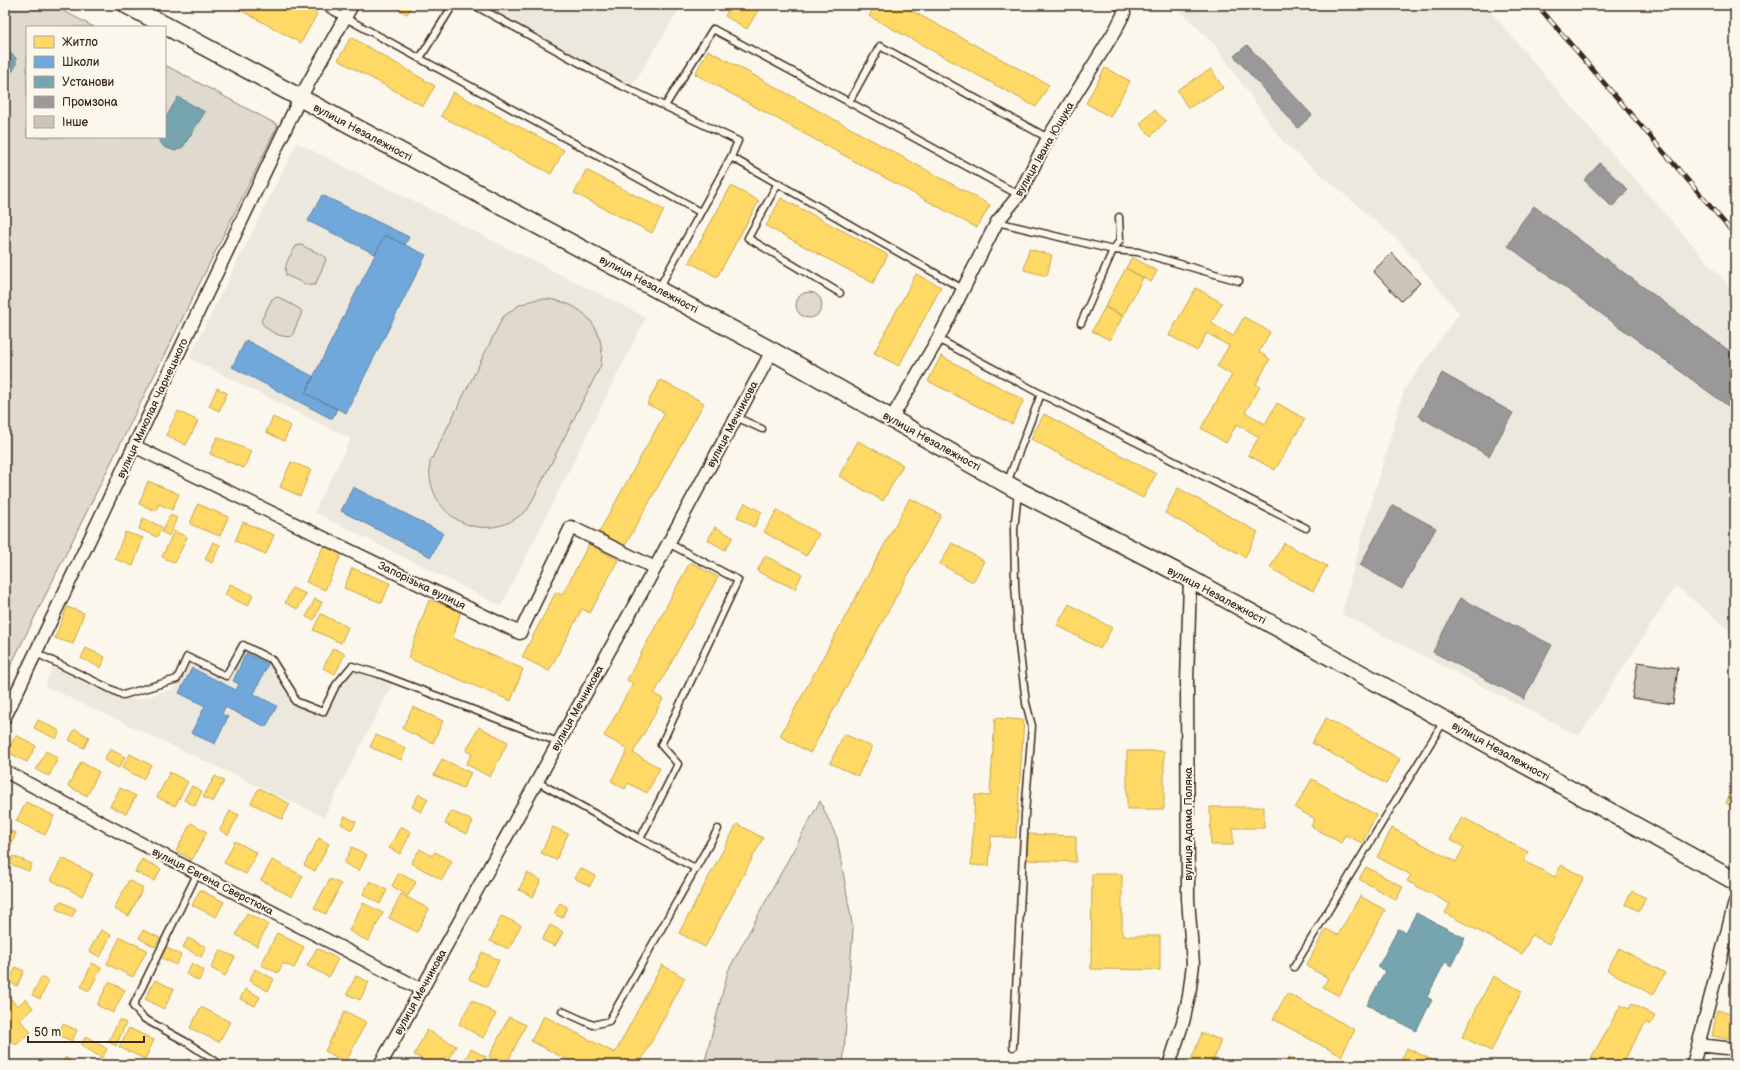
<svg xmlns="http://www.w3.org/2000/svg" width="1740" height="1070" viewBox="0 0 1740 1070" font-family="'Balsamiq Sans',sans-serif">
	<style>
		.built { fill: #ede8dd; fill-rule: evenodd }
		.green { fill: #dfd9ce; stroke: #8d8276 }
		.homes { fill: #ffd966; stroke: #c4a450 }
		.schools { fill: #6fa8dc; stroke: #5f82a3 }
		.public { fill: #76a5af; stroke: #648084 }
		.industry { fill: #999; stroke: #7d7874 }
		.building { fill: #ccc4b9; stroke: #3b2a1e }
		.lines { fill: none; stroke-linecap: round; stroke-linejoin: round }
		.lane-casing { stroke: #3b2a1e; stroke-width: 9 }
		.street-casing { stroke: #3b2a1e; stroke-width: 15 }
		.secondary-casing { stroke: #3b2a1e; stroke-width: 20 }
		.lane { stroke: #fbf7ec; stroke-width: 6 }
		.street { stroke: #fbf7ec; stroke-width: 12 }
		.secondary { stroke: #fbf7ec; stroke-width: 17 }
		.rail-casing { stroke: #3b2a1e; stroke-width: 4.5 }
		.rail { stroke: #fbf7ec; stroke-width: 3; stroke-dasharray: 9; stroke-linecap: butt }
		.labels { text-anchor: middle; stroke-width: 4; stroke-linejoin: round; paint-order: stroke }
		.street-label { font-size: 11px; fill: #3b2a1e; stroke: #fbf7ec }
	</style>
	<rect width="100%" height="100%" fill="#fbf7ec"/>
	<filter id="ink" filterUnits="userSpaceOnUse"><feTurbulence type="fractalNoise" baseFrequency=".025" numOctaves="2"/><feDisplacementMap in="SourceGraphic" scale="8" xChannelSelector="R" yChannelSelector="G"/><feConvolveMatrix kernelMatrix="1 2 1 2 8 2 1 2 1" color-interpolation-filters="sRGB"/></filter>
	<g filter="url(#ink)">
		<path class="built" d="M497,5h185l-51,83 -138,-75z
			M1174,5h311l102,120 148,168v342l-59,-49 -97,150 -237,-122 18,-71 44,-153 55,-77 -60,-72 -116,-99 -69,-98z
			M297,143l349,174 -145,289 -187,-94 37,-73 -162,-81zM528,301l75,52 -2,12 -73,144 -16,12 -46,3 -17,-10 -12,-14 -7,-17 -2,-10 2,-11 73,-145 16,-12z
			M243,645l29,15 23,41 28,11 13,-27 16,-19 42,15 -70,136 -279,-131 8,-22 83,36 37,-11 14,-32 39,19z"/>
		<path class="green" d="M5,5h47l42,22h-67v110h138v-72l113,60 -273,552z
			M301,245l23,11 2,4 -11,25h-8l-21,-10c-3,-11 5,-20 10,-29z
			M796 305a13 13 0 1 1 26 0a13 13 0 1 1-26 0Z
			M278,297l22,12 2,3 -10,24c-10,3 -27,-6 -31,-15l11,-22z
			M537,299c40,-2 70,25 64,66l-73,144c-8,7 -16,13 -26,16 -41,12 -77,-22 -72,-63l73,-145 16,-12z
			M820,801l17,37 16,91 -10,136h-139l24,-94z"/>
		<path class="homes" d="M231,5h69l17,9 -16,29z
			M390,5h22l-5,9z
			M731,5h30l-14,24 -22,-13z
			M875,5h26l148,80 -13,22 -167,-91z
			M351,37l84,49 -12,20 -85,-46z
			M708,50l282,155 -13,23 -282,-154z
			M1105,68l25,13 -20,36 -24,-14z
			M1211,69l12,19 -35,20 -11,-18z
			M453,92l111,58 -13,24 -110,-58z
			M1154,110l12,11 -15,15 -11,-12z
			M586,170l78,40 -12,23 -78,-40z
			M731,186l28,15 -42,76 -28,-15z
			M781,198l107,57 -15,28 -107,-57z
			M1029,249l23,6 -5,21 -23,-6z
			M1132,257l25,14 -6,11 -25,-14z
			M1126,268l17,10 -20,38 -18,-9z
			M916,274l25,13 -42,79 -25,-13z
			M1196,288l26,15 -11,20 22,13 11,-19 26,15 -11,20 11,7 -14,25 4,3 -15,25 20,12 12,-21 28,16 -30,51 -27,-15 11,-18 -22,-13 -11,19 -25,-15 31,-53 -15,-9 12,-20 -22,-13 -10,18 -28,-16z
			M1105,307l18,9 -13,24 -18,-9z
			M941,356l83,44 -12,24 -84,-43z
			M660,380l44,23 -79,143 -26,-14 66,-119 -18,-9z
			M217,388l10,5 -8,18 -10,-5z
			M178,411l20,10 -12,24 -20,-10z
			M1044,414l112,60 -13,24 -112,-59z
			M273,417l18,9 -7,15 -18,-9z
			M217,437l34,14 -7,17 -34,-14z
			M858,441l45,24 -20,36 -44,-25z
			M291,462l20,8 -11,26 -20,-9z
			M148,481l31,13 -7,16 -13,-6 -3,7 -17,-7z
			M1178,488l80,44 -13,25 -80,-44z
			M910,498l31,17 -131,238 -30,-17z
			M745,503l17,9 -8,15 -17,-10z
			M198,504l30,13 -8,19 -30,-12z
			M777,510l42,24 -13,22 -42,-24z
			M170,515l7,3 -8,18 -7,-4z
			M143,518l19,9 -5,10 -18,-8z
			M243,522l31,13 -8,19 -31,-13z
			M715,527l18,10 -8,13 -17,-10z
			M174,531l13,6 -12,26 -13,-6z
			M125,532l18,6 -10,28 -18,-7z
			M213,542l7,3 -8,18 -7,-4z
			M952,543l32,18 -11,21 -33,-18z
			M1284,543l43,23 -14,25 -43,-23z
			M589,544l29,16 -28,53 -8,-4 -33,62 -27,-14 34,-65 6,3z
			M324,545l18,8 -17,37 -19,-8z
			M765,556l37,18 -7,15 -38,-18z
			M690,562l28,15 -64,117 9,5 -30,54 27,15 -13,25 -19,-10 -3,6 -14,-8 17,-32 -24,-13 29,-53 -6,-3z
			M352,568l38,15 -8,20 -38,-15z
			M230,584l23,11 -5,11 -23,-11z
			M292,588l14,6 -8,15 -13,-6z
			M315,599l7,3 -8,18 -8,-3z
			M429,600l32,10 -8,28 70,31 -12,32 -103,-43z
			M1069,604l43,24 -12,21 -43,-24z
			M67,607l17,6 -11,31 -18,-6z
			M321,614l27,13 -7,16 -28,-13z
			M86,648l19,9 -4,11 -20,-10z
			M333,648l12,6 -10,20 -12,-6z
			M413,707l30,14 -10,22 -31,-14z
			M995,718l29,2 -8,118 -25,-2 -2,30 -18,-1 4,-70 15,1z
			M1326,718l74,41 -14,25 -74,-41z
			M38,720l22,11 -4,8 -22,-11z
			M479,727l29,15 -18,35 -24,-13 6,-10 -6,-3z
			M75,729l14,8 -5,11 -15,-8z
			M844,734l28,13 -14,29 -28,-13z
			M16,735l20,11 -9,16 -20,-10z
			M376,735l30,13 -5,12 -31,-13z
			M110,749l15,8 -6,11 -15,-8z
			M46,751l12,7 -9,18 -13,-6z
			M1127,751h37v58h-37z
			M130,754l21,11 -8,14 -21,-11z
			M442,759l29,14 -8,15 -29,-13z
			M81,762l18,10 -12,24 -19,-10z
			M170,772l18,10 -13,24 -18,-9z
			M215,776l9,5 -11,21 -10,-5z
			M1312,779l64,36 -14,28 -17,-8 -4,8 -30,-17 4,-7 -20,-11z
			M1735,783v25l-9,-5z
			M192,786l10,5 -7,15 -11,-6z
			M120,788l16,8 -10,18 -16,-8z
			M259,788l31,16 -8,15 -31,-16z
			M419,794l9,5 -7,13 -9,-5z
			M26,802l28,14 -9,19 -29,-14z
			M1210,807h54v21h-31v17h-22z
			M230,811l9,4 -11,20 -8,-5z
			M451,811l22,10 -6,13 -22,-10z
			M345,816l11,6 -4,8 -11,-6z
			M1462,817l66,35 -4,9 31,16 6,-12 23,12 -35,67 -17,-9 -10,19 -77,-41 5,-9 -43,-23 4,-6 -34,-18 15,-29 64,34 8,-15 -14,-7z
			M191,823l16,9 -15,28 -16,-9z
			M737,824l26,14 -58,109 -26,-14z
			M401,826l10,6 -11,22 -11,-6z
			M553,827l15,7 -12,26 -15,-7z
			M9,831l7,2 -11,28v-21z
			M1028,834l48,2v26l-49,-2z
			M319,838l10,6 -14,27 -11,-6z
			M235,841l22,12 -11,21 -22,-11z
			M352,847l15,8 -8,16 -15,-8z
			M420,849l12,7 3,-4 17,9 -10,19 -31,-17z
			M13,856l19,8 -3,7 -19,-7z
			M62,858l31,16 -11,22 -31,-16z
			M142,859l19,10 -7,12 -19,-9z
			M272,860l31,16 -11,21 -31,-17z
			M1366,867l37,20 -7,13 -37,-21z
			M580,868l15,8 -5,10 -16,-8z
			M399,873l17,9 -8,14 -16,-10z
			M527,873l14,7 -8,17 -14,-7z
			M1092,874h30v62h38v34l-69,-1z
			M330,879l11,5 -15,30 -12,-6z
			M129,880l14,8 -14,28 -15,-7z
			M370,881l17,9 -7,14 -17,-10z
			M200,890l24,12 -8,15 -24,-12z
			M1632,891l14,7 -7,13 -14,-7z
			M401,894l28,15 -12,23 -28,-14z
			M1360,896l25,14 -46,86 -16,-9 5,-9 -22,-12 20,-37 12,6z
			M60,901l16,8 -4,8 -16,-8z
			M363,903l20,10 -15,28 -19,-10z
			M560,903l7,4 -5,11 -8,-4z
			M247,913l21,11 -11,22 -21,-11z
			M501,916l20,9 -12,24 -19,-8z
			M550,925l13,7 -8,14 -13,-6z
			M101,930l10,5 -11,22 -11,-6z
			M143,930l17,8 -5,9 -16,-9z
			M277,933l27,14 -10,21 -11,-5 -5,10 -17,-8z
			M120,937l27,13 -14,27 -26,-13z
			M188,938l18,9 -5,10 -18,-10z
			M165,947l16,8 -5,10 -16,-8z
			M317,948l21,11 -9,18 -22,-11z
			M1619,948l46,25 -12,22 -46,-25z
			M220,950l15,7 -10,19 -14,-8z
			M482,952l17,8 -12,27 -18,-8z
			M5,960l5,2 -5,10z
			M92,963l9,5 -12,23 -8,-4z
			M192,963l12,7 -5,11 -13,-7z
			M662,965l23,13 -46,87h-62l-46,-24 13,-25 71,37z
			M16,967l8,4 -7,15 -8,-4z
			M255,969l19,10 -6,12 -19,-10z
			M356,976l13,6 -9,18 -13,-6z
			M1493,976l29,15 -31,60 -29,-14z
			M41,977l8,4 -9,18 -8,-4z
			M155,980l19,9 -10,20 -19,-10z
			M109,982l16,8 -12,23 -16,-8z
			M245,989l15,8 -5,9 -15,-7z
			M1287,993l68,37 -14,26 -68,-37z
			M9,997l8,9 9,-7 7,9 -13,12 11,12 -15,13 -11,-12v-32z
			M472,1000l24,14 -13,24 -24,-14z
			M1632,1004l23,12 -5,9 -4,-3 -25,43h-18l-12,-7 30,-53 8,4z
			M201,1007l29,15 -11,20 -29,-14z
			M1717,1010l16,3 -5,26 -16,-3z
			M345,1011l21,11 -20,40 -21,-11z
			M509,1017l17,8 -20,40 -17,-8z
			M119,1020l7,3 -10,23 -8,-4z
			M63,1024l14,6 -5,11 -14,-6z
			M129,1028l25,12 -9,19 -26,-12z
			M427,1030l29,16 -11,19h-12l-19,-10z
			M1202,1033l19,7 -9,25h-23z
			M86,1036l21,13 -5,9 -21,-13z
			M1407,1048l36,17h-44z
			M471,1049l15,8 -4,8h-20z
			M66,1057l9,8h-16z
			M1289,1057l15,8h-19z
			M187,1059l13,6h-16z
			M267,1060l8,5h-10z"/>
		<path class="schools" d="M322,195l87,42 -4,8 -20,-10 -10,19 -67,-33z
			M385,235l41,20 -80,158 -41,-20z
			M246,340l68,37 -9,16 32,16 -5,10 -100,-52z
			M353,487l90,46 -12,24 -90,-46z
			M246,653l22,11 -14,30 23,12 -11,21 -41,-20 -3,7 6,3 -13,27 -24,-11 14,-27 -26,-13 13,-25 44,22 3,-6 -6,-3z"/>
		<path class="public" d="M5,50l5,3 6,5v7l-3,6h-8z
			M178,97l27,15 -22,35 -8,4 -11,-4 -6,-8 1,-2h6v-18z
			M1416,913l49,25 -14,28 -6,-4 -18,35 5,3 -16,31 -49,-26 18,-34 -7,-4 20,-38 8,3z"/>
		<path class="industry" d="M1247,45l65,70 -14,13 -64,-72z
			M1600,163l28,27 -16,17 -28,-27z
			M1534,206l201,149v56l-227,-165 13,-23z
			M1442,373l71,40 -24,43 -71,-40z
			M1393,505l43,23 -34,61 -42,-24z
			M1460,598l92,47 -28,54 -91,-47z"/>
		<path class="building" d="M1392,253l28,30 -19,18 -28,-30z
			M1638,662l40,6 -5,36 -41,-6z"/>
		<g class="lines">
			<defs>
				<path id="lane" d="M322,5l378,207
					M474,5l144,79 120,57 -7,16
					M420,58l33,-53
					M665,106l48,-77 136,73
					M778,183l-30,55 92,55
					M1019,195l-170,-93 31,-56 168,92
					M997,222l116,28 25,2 101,29
					M659,288l72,-131 232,132
					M1081,323l32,-73 7,-10 -1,-23
					M938,339l103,55 265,134
					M736,417l26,12
					M1007,483l34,-89
					M36,653l87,42 54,-16 10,-22 39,19 17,-31 29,15 20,32 3,9 28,11 13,-27 16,-19 27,8 179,68
					M536,781l104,58 38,-75 -17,-19 77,-165 -70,-37
					M640,839l55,29
					M198,872l-65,134 10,12 45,25 33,22
					M1294,967l150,-246
					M562,1011l31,14 16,-4 109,-192
					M1013,1047l12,-233 7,-88 -6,-23 -7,-58 -4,-61 -1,-54 4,-38"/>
				<path id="street" d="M891,419l47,-80 59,-117 22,-27 29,-57 68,-109 8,-16 -2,-8
					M134,446l386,187 51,-106 84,41
					M5,717l295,-619 52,-93
					M5,771c138,75 278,146 417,219
					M1698,1045l37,4
					M380,1065l275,-497 117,-217
					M1169,1065l14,-43 6,-26 4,-32 -5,-65 -1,-217 3,-103
					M1693,1065l42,-163"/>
				<path id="secondary" d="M127,5l645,346 247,140 171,88 545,302"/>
			</defs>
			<use href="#lane" class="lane-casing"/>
			<use href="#street" class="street-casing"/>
			<use href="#secondary" class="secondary-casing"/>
			<use href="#lane" class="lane"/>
			<use href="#street" class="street"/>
			<use href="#secondary" class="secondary"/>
			<defs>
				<path id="rail" d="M1537,5l198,230"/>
			</defs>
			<use href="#rail" class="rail-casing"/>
			<use href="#rail" class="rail"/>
		</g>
	</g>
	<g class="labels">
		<g class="street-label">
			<text transform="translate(363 132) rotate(28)" y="4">вулиця Незалежності</text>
			<text transform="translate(1044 149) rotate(-60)" y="4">вулиця Івана Ющука</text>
			<text transform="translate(649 284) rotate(28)" y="4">вулиця Незалежності</text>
			<text transform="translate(152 408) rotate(-65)" y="4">вулиця Миколая Чарнецького</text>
			<text transform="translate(732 424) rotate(-62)" y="4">вулиця Мечникова</text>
			<text transform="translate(932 441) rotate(29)" y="4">вулиця Незалежності</text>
			<text transform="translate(422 585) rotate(26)" y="4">Запорізька вулиця</text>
			<text transform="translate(1217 595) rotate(28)" y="4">вулиця Незалежності</text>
			<text transform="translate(577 708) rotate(-61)" y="4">вулиця Мечникова</text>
			<text transform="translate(1501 751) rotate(29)" y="4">вулиця Незалежності</text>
			<text transform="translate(1188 824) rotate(-90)" y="4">вулиця Адама Поляка</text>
			<text transform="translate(213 881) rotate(27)" y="4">вулиця Євгена Сверстюка</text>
			<text transform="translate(420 992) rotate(-61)" y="4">вулиця Мечникова</text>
		</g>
	</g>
	<rect width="1740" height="1070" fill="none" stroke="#fbf7ec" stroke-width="20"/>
	<rect x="10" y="10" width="1720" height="1050" fill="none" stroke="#3b2a1e" stroke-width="1.5" filter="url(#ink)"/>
	<rect x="26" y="26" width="140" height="112" fill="#fbf7ec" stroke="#aea59a"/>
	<rect x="34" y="36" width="20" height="12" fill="#ffd966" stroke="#aea59a"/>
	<text x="62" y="46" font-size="12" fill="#3b2a1e">Житло</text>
	<rect x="34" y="56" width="20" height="12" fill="#6fa8dc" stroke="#aea59a"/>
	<text x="62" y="66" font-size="12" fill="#3b2a1e">Школи</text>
	<rect x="34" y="76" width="20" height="12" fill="#76a5af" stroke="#aea59a"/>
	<text x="62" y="86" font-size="12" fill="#3b2a1e">Установи</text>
	<rect x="34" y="96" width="20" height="12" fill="#999999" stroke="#aea59a"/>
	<text x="62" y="106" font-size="12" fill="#3b2a1e">Промзона</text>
	<rect x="34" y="116" width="20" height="12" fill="#ccc4b9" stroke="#aea59a"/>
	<text x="62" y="126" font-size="12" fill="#3b2a1e">Інше</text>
	<path d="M28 1036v6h116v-6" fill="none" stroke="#3b2a1e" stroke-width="2"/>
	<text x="34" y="1036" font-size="12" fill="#3b2a1e" stroke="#fbf7ec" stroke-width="3" paint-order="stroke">50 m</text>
</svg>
